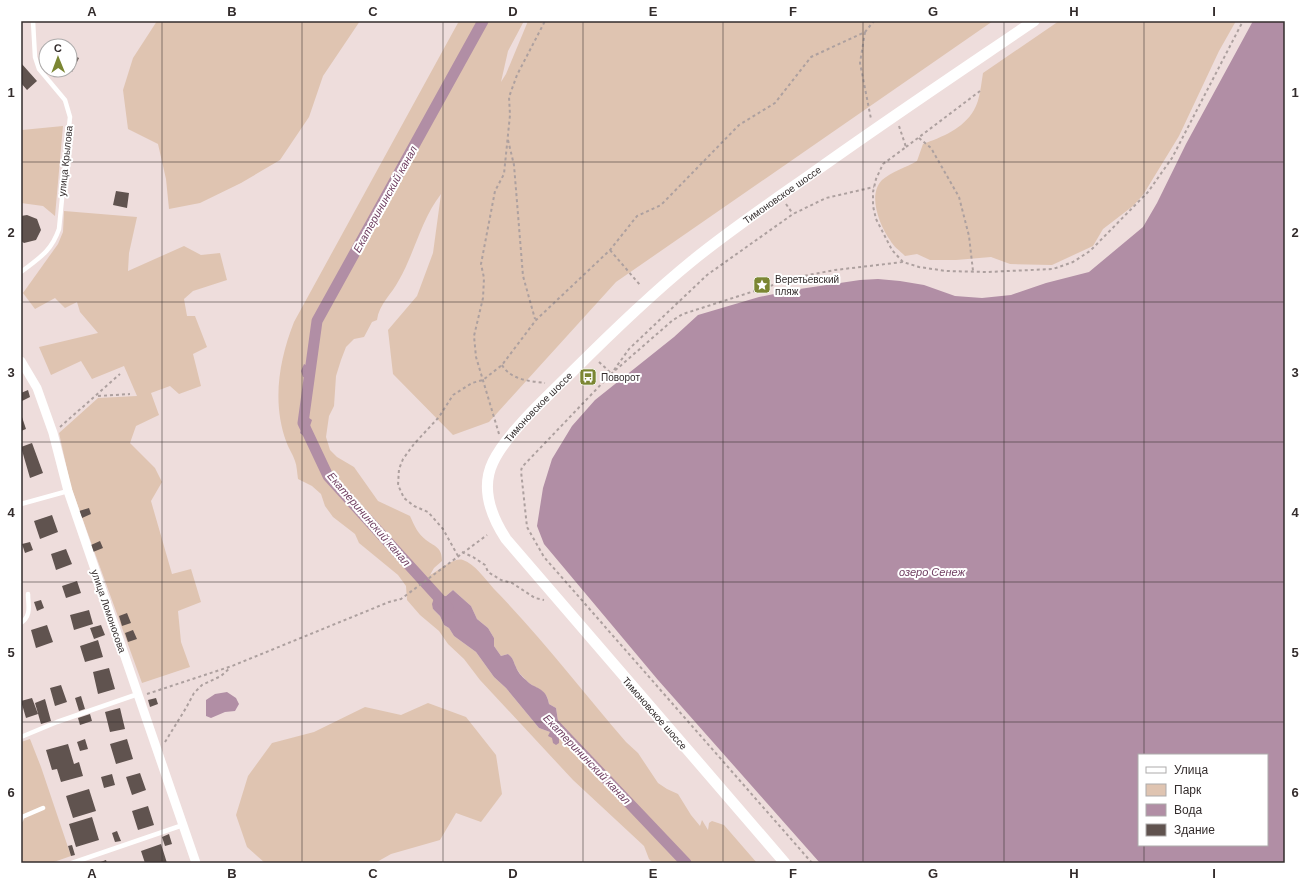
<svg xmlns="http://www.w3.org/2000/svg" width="1306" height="884" viewBox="0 0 1306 884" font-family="Arial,sans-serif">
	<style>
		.green { fill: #dfc4b1; fill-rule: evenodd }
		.water { fill: #b18ea5; fill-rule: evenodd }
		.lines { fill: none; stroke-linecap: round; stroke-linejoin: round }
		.canal { stroke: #b18ea5; stroke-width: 11 }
		.building { fill: #60534f }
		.path { stroke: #ada09f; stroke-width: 2; stroke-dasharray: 3 3; stroke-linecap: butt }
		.service { stroke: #fff; stroke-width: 4.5 }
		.minor { stroke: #fff; stroke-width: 9 }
		.tertiary { stroke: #fff; stroke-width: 11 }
		.grid { fill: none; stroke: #332c2c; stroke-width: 1; stroke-opacity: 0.55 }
		.labels { text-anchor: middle; stroke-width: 4; stroke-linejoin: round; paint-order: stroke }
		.street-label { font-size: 10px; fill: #332c2c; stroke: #fff }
		.poi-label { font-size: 10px; fill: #332c2c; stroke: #fff; text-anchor: start }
		.water-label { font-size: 11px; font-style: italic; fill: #704062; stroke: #fff }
		.neatline { fill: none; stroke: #332c2c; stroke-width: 1.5 }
		.grid-label { font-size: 13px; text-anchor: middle; font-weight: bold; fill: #332c2c }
	</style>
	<rect width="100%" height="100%" fill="#eedddc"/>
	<path class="green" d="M157,21h203l-37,55 -14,41 -29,43 -39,23 -41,20 -31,6 -3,-30 -8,-35 -30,-15 -5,-39 10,-32z
		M459,21h65l-16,30 -7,31 5,-8 22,-53h465l-377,261 -127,140 -36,13 -60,-61 -5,-44 29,-34 16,-43 8,-59c-20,26 -26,58 -42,86 -7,14 -20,24 -22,40l-5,2 -8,15 -10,2 -8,8 -5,13 -5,16 -2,30 -5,10 -3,21 4,13 7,7 17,10 24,34 32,15c4,9 8,18 16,24 10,7 16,8 16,21l-8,7 -4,7c9,-4 23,-18 33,-15 12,4 23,20 31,29 47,48 88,102 132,153l12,11 20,30 9,6 11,5 13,21 9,11 2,-6 6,10 1,-7 3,-2 12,4 33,38h-104l-4,-4 -5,-13 -71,-66 -93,-100 -16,-21 -16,-15 -9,-13 -19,-16 -13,-15 -1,-14 -8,-11 -39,-32 -4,-9 -22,-17 -8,-11 -4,-12 -9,-8 -14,-7c-1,-6 -1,-13 -3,-18 -2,-7 -7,-13 -9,-20 -14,-39 -7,-81 8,-119zM453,590l18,16 6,13 11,9 6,10v8l7,10 7,-2c6,5 5,7 8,13 1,4 7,10 10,13 9,10 21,8 23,24l7,4 2,13 -8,11 -11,-4 -33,-40 -12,-11 -18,-25 -22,-16 -5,-8 -5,-3 -4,-9 -7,-7 5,-10 8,-3z
		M1059,21h177l-17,30 -40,85 -36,59 -10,11 -30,23 -10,17 -41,19 -42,-1 -19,-7 -35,3h-26l-13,-6 -12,2c-5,-5 -12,-10 -15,-16 -10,-14 -23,-45 -8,-60 9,-8 25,-13 35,-19l6,-17c19,-7 40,-15 51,-34 6,-10 7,-25 9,-37z
		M63,126l-8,90 -12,-10 -22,-3v-75l1,2z
		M64,211l73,6 -8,36 -1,18 56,-25 17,9 19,-2 7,27 -34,11 -9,8 3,17h8l12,31 -14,7 8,32 -22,8 -9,-8 -19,7 8,22 -23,11 -6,17 25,25 7,14 -11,19 21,73 19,-5 10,33 -23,9 3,31 9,25 -48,16 -71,-196 -12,-54 39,-35 39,-2 -13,-30 -32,13 -11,-18 -30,14 -12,-28 59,-14 -18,-21 -3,-10 -12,6 -10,-10 -20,11 -12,-16 35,-49 5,-12z
		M428,703l38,14 30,38 6,39 -21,28 -25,-9 -16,27 -49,14 -16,9h-110l-18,-16 -11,-32 12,-39 24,-33 42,-11 51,-25 36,8z
		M30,739l11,28 30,89 -20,7h-30v-121z"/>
	<path class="water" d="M1253,21h32v842h-465l-162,-183 -114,-136 -7,-18 6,-38 9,-29 20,-33 23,-26 79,-63 24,-22 61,-18 34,-7 67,-10 18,-1 22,2 24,4 31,11 27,2 29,-3 35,-12 43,-11 54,-45 14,-24 29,-59zM1139,755h128v90h-128z
		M304,364l7,4v5l-4,5 -4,-1 -2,-6z
		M305,409l4,2v7l3,2 -2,6 2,8 -6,4 -6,-5 3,-11 -3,-7 1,-5z
		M453,590l18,16 6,13 11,9 6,10v8l7,10 7,-2c6,5 5,7 8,13 1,4 6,10 10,13 9,10 20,6 23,24l7,4 2,13 4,4v11h-3v7l-3,2 -3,-2 -1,-5 -4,-2 2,-4 -11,-4 -33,-40 -12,-11 -18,-25 -22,-16 -5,-8 -5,-3 -4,-9 -7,-7 -1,-5 2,-6 12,-2z
		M227,692l9,6 3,6 -4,7 -10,1 -14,6 -5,-2v-16l9,-6z"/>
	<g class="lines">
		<path class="canal" d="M448,608l-120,-132 -25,-53 14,-102 166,-300
			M553,723l133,140"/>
	</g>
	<path class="building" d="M70,54l9,4 -7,14 -5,-2h3z
		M21,63l16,18 -10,9 -6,-7z
		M116,191l13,2 -2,15 -14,-3z
		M27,215l10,4 4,11 -5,10 -12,3 -3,-2v-25z
		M28,390l2,7 -8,4 -1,-8z
		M21,414l5,15 -5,2z
		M32,443l11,30 -13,5 -9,-31z
		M89,508l2,6 -9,4 -3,-7z
		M52,515l6,17 -18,7 -6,-18z
		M100,541l3,7 -10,4 -2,-7z
		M30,542l3,8 -8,3 -3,-9z
		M66,549l6,15 -16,6 -5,-16z
		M77,581l4,12 -15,5 -4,-12z
		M41,600l3,8 -7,3 -3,-9z
		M89,610l4,14 -19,6 -4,-15z
		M127,613l4,10 -9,3 -3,-10z
		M47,625l6,17 -17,6 -5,-18z
		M101,625l4,10 -11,4 -4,-11z
		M133,630l4,9 -9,3 -3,-9z
		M98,640l5,17 -18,5 -5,-16z
		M109,668l6,21 -17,5 -5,-22z
		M61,685l6,17 -12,4 -5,-18z
		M81,696l4,13 -6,2 -4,-13z
		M32,698l6,16 -12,4 -5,-17z
		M156,698l2,6 -8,3 -2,-7z
		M45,699l6,22 -10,3 -6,-21z
		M120,708l5,21 -15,3 -5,-20z
		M90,714l2,7 -12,4 -2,-7z
		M85,739l3,10 -8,2 -3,-9z
		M127,739l6,20 -17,5 -6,-20z
		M68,744l6,20 5,-2 4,14 -22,6 -4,-13 -5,1 -6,-20z
		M140,773l6,17 -14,5 -6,-18z
		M112,774l3,11 -11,3 -3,-11z
		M89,789l7,22 -23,7 -7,-22z
		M148,806l6,19 -16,5 -6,-19z
		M92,817l7,23 -23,7 -7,-23z
		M117,831l4,10 -6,1 -3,-9z
		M169,834l3,10 -7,2 -3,-9z
		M161,844l6,19h-22l-4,-12z
		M72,845l3,10 -4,1 -3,-10z
		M106,860l1,3h-9z"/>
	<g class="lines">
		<path class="path" d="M865,32l-5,31 11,56
			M899,126l7,21 -23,17 -7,15 -3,13v14l3,13 16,31 11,12 16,5 27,4 41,1 66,-3 20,-7 17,-11 58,-59 24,-34 71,-137
			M919,138l12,10 28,49 10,39 4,35
			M508,140l6,25 9,111 12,43
			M906,147l74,-56
			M786,204l7,10
			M610,250l30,35
			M599,362l13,12
			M502,365c9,15 27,16 43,18
			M614,370l15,-21 78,-74 86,-61 33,-16 48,-11
			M98,396l32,-2
			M60,427l60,-53
			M499,434l-23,-77 -2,-21 9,-38 1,-20 -3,-14 14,-73 9,-17 6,-59 -1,-18 8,-22 28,-54
			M462,552l11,5 12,8 3,7 13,8 11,3 23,15 9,2
			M458,556l-15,-27 -15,-17 -14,-6 -10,-8 -6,-13 1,-16 4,-10 11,-15 25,-27 14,-22 19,-12 11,-3 19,-15 34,-45 74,-70 27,-34 24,-11 78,-80 36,-22 36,-46 54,-25 9,-11
			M147,694l85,-28 157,-64 12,-3 86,-64
			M165,742l21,-34 8,-15 8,-8 19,-9 9,-8
			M812,863l-268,-306 -17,-30 -6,-56 1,-4 89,-93 62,-54 10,-6 115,-37 37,-7 68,-8"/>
		<path class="service" d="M21,272c18,-14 30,-20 38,-43l11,-112 -5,-17 -26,-31 -4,-12 -2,-36
			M21,504l47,-13
			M21,623c11,-8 7,-18 7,-29
			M21,737l36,-15 81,-28
			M21,820l1,-3 21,-9
			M72,863l111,-38"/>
		<path class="minor" d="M21,361l16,27 16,45 15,58 128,372"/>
		<path class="tertiary" id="s1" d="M785,863l-279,-324c-15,-23 -26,-50 -13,-77 13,-28 55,-66 78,-89 39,-39 78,-77 121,-112 38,-31 78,-58 118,-86 74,-53 149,-103 224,-154"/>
	</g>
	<path class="grid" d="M162,21v842M302,21v842M443,21v842M583,21v842M723,21v842M863,21v842M1004,21v842M1144,21v734M21,162h1264M21,302h1264M21,442h1264M21,582h1264M21,722h1264M1144,845v18"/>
	<defs>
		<symbol id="sight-square" viewBox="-11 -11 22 22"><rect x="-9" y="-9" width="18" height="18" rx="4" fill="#7b8633" stroke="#fff"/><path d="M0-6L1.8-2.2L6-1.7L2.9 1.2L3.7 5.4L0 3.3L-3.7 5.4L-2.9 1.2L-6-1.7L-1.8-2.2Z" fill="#fff"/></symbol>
		<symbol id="bus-square" viewBox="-11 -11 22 22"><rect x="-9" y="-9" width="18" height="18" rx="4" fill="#7b8633" stroke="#fff"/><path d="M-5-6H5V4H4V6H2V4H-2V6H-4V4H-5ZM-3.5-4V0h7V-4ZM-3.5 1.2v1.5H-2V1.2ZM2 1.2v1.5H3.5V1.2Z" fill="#fff"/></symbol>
	</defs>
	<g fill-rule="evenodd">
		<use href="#sight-square" x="752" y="275" width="20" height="20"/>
		<use href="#bus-square" x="578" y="367" width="20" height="20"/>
	</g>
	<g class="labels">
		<g class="street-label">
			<text transform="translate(65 161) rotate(-84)" y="4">улица Крылова</text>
			<text dy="4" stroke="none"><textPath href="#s1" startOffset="905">Тимоновское шоссе</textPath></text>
			<text dy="4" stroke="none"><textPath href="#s1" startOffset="581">Тимоновское шоссе</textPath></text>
			<text transform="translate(109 611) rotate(71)" y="4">улица Ломоносова</text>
			<text transform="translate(655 713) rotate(49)" y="4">Тимоновское шоссе</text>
		</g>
		<g class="poi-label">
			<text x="775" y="283">Веретьевский<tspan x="775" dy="12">пляж</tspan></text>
			<text x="601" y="381">Поворот</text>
		</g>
		<g class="water-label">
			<text transform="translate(385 199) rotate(-61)" y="4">Екатерининский канал</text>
			<text transform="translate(369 519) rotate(49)" y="4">Екатерининский канал</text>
			<text x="932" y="576">озеро Сенеж</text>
			<text transform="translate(587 759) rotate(46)" y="4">Екатерининский канал</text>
		</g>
	</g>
	<rect width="1306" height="884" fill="none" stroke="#ffffff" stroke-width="44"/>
	<rect x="1138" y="754" width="130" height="92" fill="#ffffff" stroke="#adabab"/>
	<rect x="1146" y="767" width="20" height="6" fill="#ffffff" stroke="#adabab"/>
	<text x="1174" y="774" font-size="12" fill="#332c2c">Улица</text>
	<rect x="1146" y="784" width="20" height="12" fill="#dfc4b1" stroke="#adabab"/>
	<text x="1174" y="794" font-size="12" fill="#332c2c">Парк</text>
	<rect x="1146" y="804" width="20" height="12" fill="#b18ea5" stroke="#adabab"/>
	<text x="1174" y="814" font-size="12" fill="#332c2c">Вода</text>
	<rect x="1146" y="824" width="20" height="12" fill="#60534f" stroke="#adabab"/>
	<text x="1174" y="834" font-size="12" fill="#332c2c">Здание</text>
	<g transform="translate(58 58) rotate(359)"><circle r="19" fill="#ffffff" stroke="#adabab"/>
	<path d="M0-3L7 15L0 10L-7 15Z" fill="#7b8633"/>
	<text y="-6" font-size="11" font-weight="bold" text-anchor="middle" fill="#332c2c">С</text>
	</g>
	<rect x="22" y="22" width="1262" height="840" class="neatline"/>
	<g class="grid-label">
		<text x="92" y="16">A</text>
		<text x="232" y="16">B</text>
		<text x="373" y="16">C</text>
		<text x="513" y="16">D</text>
		<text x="653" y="16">E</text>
		<text x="793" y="16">F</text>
		<text x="933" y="16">G</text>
		<text x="1074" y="16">H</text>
		<text x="1214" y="16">I</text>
		<text x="11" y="97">1</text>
		<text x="1295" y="97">1</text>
		<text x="11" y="237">2</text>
		<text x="1295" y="237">2</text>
		<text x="11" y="377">3</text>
		<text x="1295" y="377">3</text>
		<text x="11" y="517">4</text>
		<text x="1295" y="517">4</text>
		<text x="11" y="657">5</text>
		<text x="1295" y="657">5</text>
		<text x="11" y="797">6</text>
		<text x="1295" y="797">6</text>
		<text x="92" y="878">A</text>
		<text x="232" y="878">B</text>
		<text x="373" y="878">C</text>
		<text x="513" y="878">D</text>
		<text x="653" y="878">E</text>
		<text x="793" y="878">F</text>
		<text x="933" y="878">G</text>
		<text x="1074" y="878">H</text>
		<text x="1214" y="878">I</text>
	</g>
</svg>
